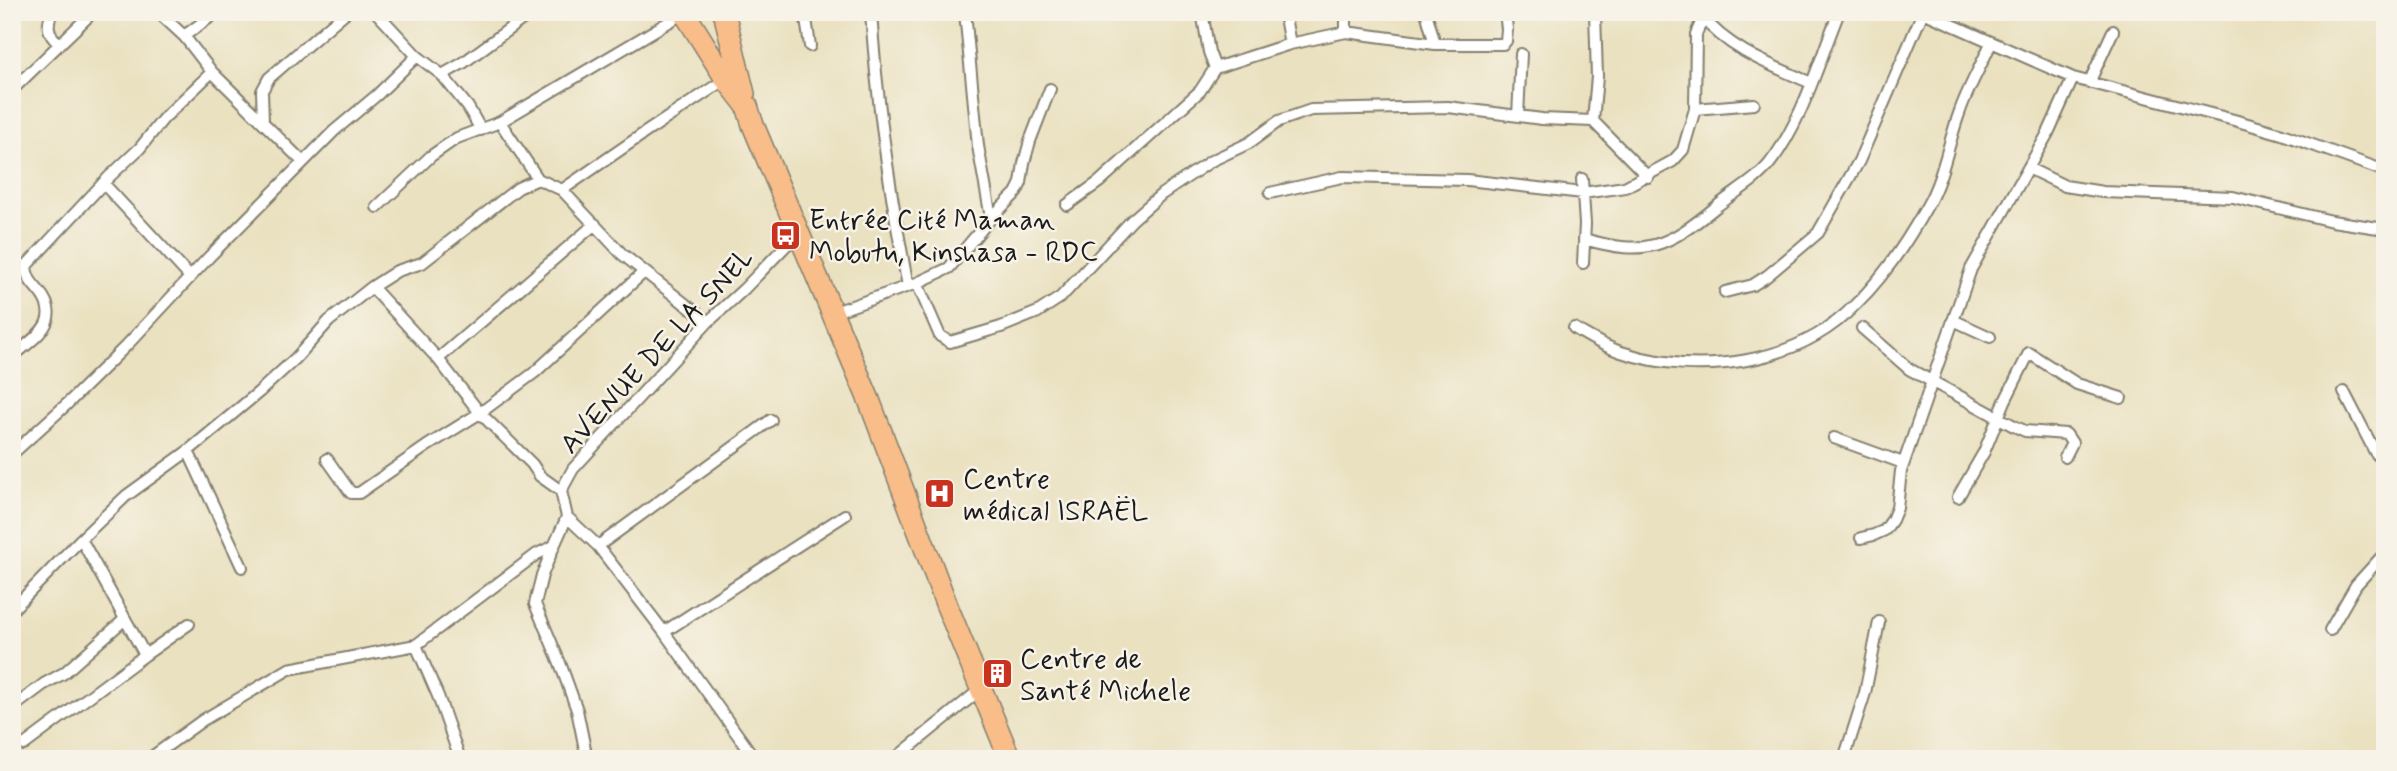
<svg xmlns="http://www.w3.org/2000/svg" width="2397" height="771" viewBox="0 0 2397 771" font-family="Mynerve,sans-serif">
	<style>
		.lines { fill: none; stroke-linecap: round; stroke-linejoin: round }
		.street-casing { stroke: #837e6e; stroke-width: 14 }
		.highway-casing { stroke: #837e6e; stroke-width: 24 }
		.street { stroke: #fff; stroke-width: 10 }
		.highway { stroke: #f8bd89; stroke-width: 21 }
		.labels { text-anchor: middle; stroke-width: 5; stroke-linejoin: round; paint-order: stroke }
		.poi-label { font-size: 28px; fill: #1c1c1c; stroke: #f7f3e8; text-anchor: start }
		.street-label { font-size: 28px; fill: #1c1c1c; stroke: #f7f3e8 }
	</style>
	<rect width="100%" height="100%" fill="#f7f3e8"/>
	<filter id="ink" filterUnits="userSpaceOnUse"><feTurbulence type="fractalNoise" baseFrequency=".0143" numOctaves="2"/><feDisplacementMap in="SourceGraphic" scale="14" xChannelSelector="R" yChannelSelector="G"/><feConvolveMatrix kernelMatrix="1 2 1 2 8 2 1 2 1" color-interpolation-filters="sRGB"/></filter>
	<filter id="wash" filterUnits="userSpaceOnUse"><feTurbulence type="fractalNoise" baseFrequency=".00686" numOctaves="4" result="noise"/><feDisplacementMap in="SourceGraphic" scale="28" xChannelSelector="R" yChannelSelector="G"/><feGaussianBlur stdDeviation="1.57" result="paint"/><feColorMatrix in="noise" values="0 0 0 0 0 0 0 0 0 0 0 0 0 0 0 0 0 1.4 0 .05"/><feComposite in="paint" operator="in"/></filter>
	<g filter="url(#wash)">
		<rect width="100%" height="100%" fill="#eae1c0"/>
	</g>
	<g filter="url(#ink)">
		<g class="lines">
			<defs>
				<path id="street" d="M52,12c-6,15 -4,22 7,32
					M158,12l26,24 28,36 91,90
					M376,12l41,44 25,19 26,32 13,23
					M805,12l5,34
					M871,12c6,92 19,183 37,274
					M965,12l13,134 13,72
					M1202,12l7,40 6,16
					M1284,12l6,32
					M1346,12v20
					M1426,12l9,32
					M1923,12l150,66 161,42 48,14 103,37
					M1701,15c26,34 72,51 110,68
					M184,36l33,-24
					M442,75l21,-12 69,-51
					M2089,83l24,-52
					M12,90l81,-78
					M1695,109l59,-5
					M1518,116l3,-62
					M1593,121l55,56
					M263,122l-1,-31 7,-13 77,-66
					M500,122l38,57 24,11 60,64 86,68
					M2028,168l37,18 38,6 130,5 99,24 53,8
					M1582,179l3,45 -2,39
					M103,183l87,94
					M562,190l84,-58 80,-53
					M1270,193l72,-16 125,3 116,13 42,-6 48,-26 10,-11 12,-41 1,-75 7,-16
					M1067,205l32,-23 101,-91 15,-23 75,-24 56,-12 89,12h68l3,-3 1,-12 -2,-17
					M377,207l54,-51 26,-18 43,-16 184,-109
					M1584,239c63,18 83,8 132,-32 17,-14 40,-26 54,-44 32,-41 49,-102 69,-151
					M917,283l23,53 10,6 51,-15 37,-15 23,-15 71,-77 30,-26 49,-33 38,-18 30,-22 32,-11 137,-3 94,12 51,2 4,-44 -2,-65
					M372,287l66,72 42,54 52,51 8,12 21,15
					M1725,292l28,-7 14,-9 51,-43 41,-72 64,-149
					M832,313l85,-30 32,-15 42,-50 25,-25 5,-10 3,-20 6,-22 20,-52
					M1953,320l37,17
					M1574,328c15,9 31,19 47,24 77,25 176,13 234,-47 29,-28 52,-63 72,-99 17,-30 21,-63 33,-95 8,-23 21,-45 31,-68
					M1862,328l47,41 105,57 11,5 41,3 6,9 -7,14
					M12,357c23,-20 53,-36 26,-67 -7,-8 -11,-12 -12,-24l83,-89 31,-29 23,-29 49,-47
					M438,359l157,-135
					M2344,392l31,60 10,11
					M1834,438l69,25
					M188,451l54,116
					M12,454l54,-49 61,-60 82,-88 125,-126 43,-36 40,-39
					M327,459l24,34h8l68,-47 53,-33 54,-40 110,-101
					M1958,497l26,-45 21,-51 24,-48 48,31 44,14
					M567,517l31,29 66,86 91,127
					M1861,538l13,-3 11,-5 7,-10 5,-12 4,-37 70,-202 77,-136 25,-55
					M81,539l64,116
					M554,546l-12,29 -7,29 25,59 17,47 10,49
					M598,546l173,-126
					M12,610l69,-71 45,-43 62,-45 71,-59 37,-34 33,-37 43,-34 25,-16 25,-8 96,-75 20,-9
					M2330,630l26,-45 29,-32
					M664,632l181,-117
					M12,708l32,-24 20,-11 61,-54
					M24,745l121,-90 44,-31
					M149,759l54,-39 86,-51 127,-24
					M460,759l-22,-63 -22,-51 121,-91 17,-8 13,-29 -6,-26 12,-22 135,-147 36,-33 55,-57
					M895,759l86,-70
					M1844,759l21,-66 14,-71"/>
				<path id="highway" d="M684,12l42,67 21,27 6,19 116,275 78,206 63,153
					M724,12l20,82"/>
			</defs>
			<use href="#street" class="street-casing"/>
			<use href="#highway" class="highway-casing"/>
			<use href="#street" class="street"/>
			<use href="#highway" class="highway"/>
		</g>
	</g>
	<defs>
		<symbol id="bus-square" viewBox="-11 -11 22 22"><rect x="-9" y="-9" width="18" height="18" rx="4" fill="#c8321e" stroke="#f7f3e8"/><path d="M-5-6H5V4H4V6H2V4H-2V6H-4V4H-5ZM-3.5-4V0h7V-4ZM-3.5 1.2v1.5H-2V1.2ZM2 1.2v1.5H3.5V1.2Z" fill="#fff"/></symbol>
		<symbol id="hospital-square" viewBox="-11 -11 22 22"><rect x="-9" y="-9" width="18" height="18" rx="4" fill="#c8321e" stroke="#f7f3e8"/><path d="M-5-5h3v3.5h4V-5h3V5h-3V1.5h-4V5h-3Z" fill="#fff"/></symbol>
		<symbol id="building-square" viewBox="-11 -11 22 22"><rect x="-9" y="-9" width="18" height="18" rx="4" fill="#c8321e" stroke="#f7f3e8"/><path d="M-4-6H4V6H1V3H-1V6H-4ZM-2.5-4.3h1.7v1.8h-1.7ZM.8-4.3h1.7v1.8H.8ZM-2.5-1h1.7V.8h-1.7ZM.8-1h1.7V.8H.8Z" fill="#fff"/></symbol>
	</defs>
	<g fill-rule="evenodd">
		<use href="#bus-square" x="768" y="218" width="35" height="35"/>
		<use href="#hospital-square" x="922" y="476" width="35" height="35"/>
		<use href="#building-square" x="980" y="656" width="35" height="35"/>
	</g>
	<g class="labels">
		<g class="poi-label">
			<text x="809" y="229">Entrée Cité Maman<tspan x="809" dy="32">Mobutu, Kinshasa - RDC</tspan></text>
			<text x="963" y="488">Centre<tspan x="963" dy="32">médical ISRAËL</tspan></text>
			<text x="1020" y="668">Centre de<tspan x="1020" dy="32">Santé Michele</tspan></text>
		</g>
		<g class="street-label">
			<text transform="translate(656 350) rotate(-47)" y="10">AVENUE DE LA SNEL</text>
		</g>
	</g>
	<rect width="2397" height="771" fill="none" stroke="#f7f3e8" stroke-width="42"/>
</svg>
